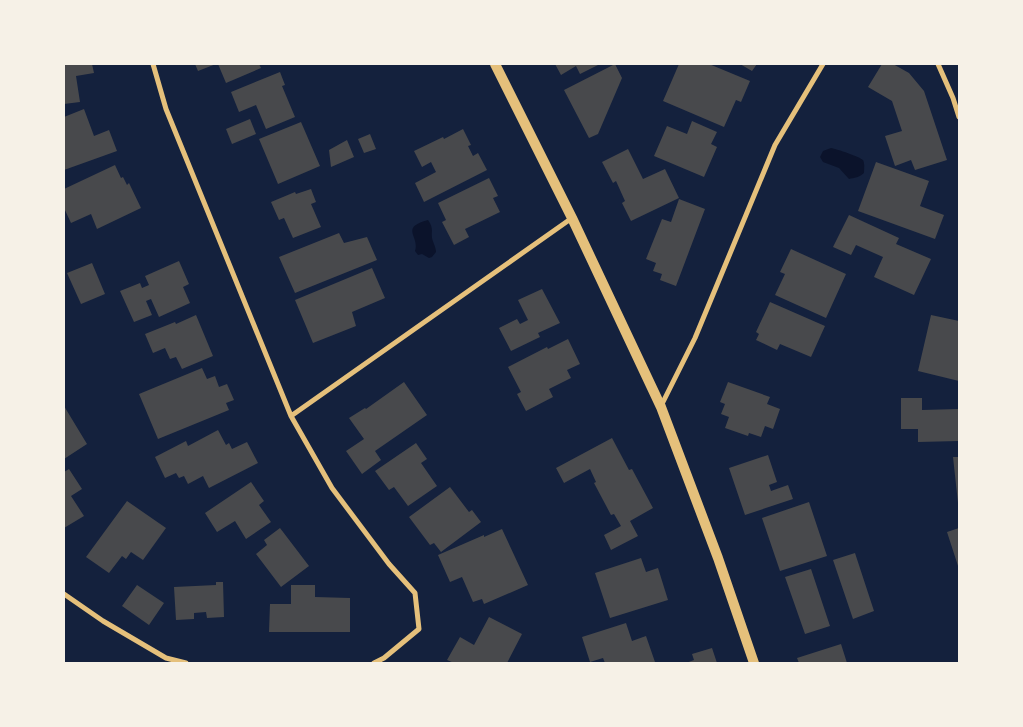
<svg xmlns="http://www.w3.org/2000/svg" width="1023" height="727" viewBox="0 0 1023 727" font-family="Karla,sans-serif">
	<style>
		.water { fill: #0b132b }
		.building { fill: #48494c }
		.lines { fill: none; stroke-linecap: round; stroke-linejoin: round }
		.minor { stroke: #e5c07b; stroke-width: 5 }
		.secondary { stroke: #e5c07b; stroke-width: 10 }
	</style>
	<rect width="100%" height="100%" fill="#14213d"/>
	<path class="water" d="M831,148c6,1 29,9 32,12 2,4 1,9 1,13 -4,4 -10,5 -15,6l-10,-11 -16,-6 -3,-5 3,-6z
		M428,220c6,9 3,10 4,18 1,5 4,9 4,14l-4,5 -3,1 -7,-4 -4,1 -3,-4c5,-15 -16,-23 13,-31z"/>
	<path class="building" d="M64,64h28l2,9 -18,3 4,26 -16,2z
		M195,64h21l-18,7z
		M218,64h41l2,4 -35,15z
		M555,64h45l-20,10 -4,-8 -15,9z
		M615,64l7,14 -24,56 -9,4 -25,-48z
		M679,64h30l41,17 -9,21 -5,-2 -12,27 -61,-26z
		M740,64h17l-5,7z
		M882,64h11l16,9 15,18 23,69 -32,10 -4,-10 -16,6 -10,-30 17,-5 -10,-30 -24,-14z
		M280,72l5,13 -3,1 13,31 -29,12 -10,-24 -17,7 -8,-20z
		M84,109l10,27 15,-6 8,21 -53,19v-53z
		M250,119l6,15 -24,10 -6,-15z
		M692,121l25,11 -6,12 6,3 -13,30 -50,-21 13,-30 20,8z
		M301,122l19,44 -42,18 -19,-45z
		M463,129l8,16 -3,1 5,10 5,-3 9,17 -63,32 -9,-19 21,-11 -5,-10 -9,5 -8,-16 29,-14 1,2z
		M370,134l6,15 -12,4 -6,-14z
		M347,140l7,17 -23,10 -2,-17z
		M628,149l15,30 22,-10 14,29 -48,23 -9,-18 3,-2 -9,-20 -3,2 -11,-21z
		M876,162l53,19 -9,25 24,9 -9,24 -77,-28z
		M115,165l6,13 2,-1 4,8 2,-2 12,25 -44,21 -6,-15 -20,9 -7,-15v-19z
		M489,178l9,18 -5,2 7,14 -35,17 4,8 -15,8 -12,-23 4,-2 -8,-17z
		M311,189l5,13 -5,2 10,23 -28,11 -9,-20 -5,2 -8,-18 24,-10 1,2z
		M679,199l26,10 -29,77 -16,-6 2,-6 -9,-3 3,-8 -10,-4 16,-40 9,3z
		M849,215l50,23 -3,6 35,15 -17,36 -40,-18 9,-20 -27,-12 -5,10 -18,-8z
		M339,233l5,10 23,-6 10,23 -82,33 -16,-36z
		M791,249l55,25 -20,44 -51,-23 10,-21 -5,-2z
		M179,261l10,23 -6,3 7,16 -31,14 -8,-18 -5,2 6,14 -18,7 -14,-31 20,-8 2,5 7,-3 -4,-9z
		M92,263l13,31 -24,10 -14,-31z
		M372,268l13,30 -33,14 4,14 -43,17 -18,-43z
		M542,289l18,34 -22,10 2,4 -29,14 -12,-23 18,-9 3,5 8,-4 -10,-20z
		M770,302l55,24 -14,31 -31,-13 -3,6 -21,-10 3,-6 -3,-2z
		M196,315l17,41 -31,13 -6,-12 -6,2 -5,-11 -12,5 -8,-19 30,-12 1,2z
		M931,315l28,6v60l-41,-10z
		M568,339l12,25 -13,6 4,8 -22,11 4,8 -27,14 -9,-17 4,-2 -13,-25 39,-20 1,2z
		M202,368l5,11 8,-3 4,11 8,-3 7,16 -8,3 3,7 -71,29 -19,-45z
		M404,382l23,33 -52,36 6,9 -19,14 -16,-23 18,-12 -15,-21 16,-10 1,1z
		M728,382l42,15 -3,7 13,5 -7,20 -8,-3 -4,11 -12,-4 -1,3 -23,-8 4,-11 -8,-3 4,-10 -5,-2z
		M901,398h21v12l37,-1v32l-41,1v-13h-17z
		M64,406l23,38 -23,15z
		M218,430l8,15 3,-2 3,6 15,-7 11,21 -49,25 -6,-12 -15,8 -4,-8 -5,2 -3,-5 -11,5 -10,-21 31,-16 2,5z
		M612,438l17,32 3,-1 21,39 -23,13 8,15 -27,14 -7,-15 17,-9 -7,-12 -3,1 -17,-32 2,-1 -6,-13 -26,14 -8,-15z
		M416,443l11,16 -6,4 16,23 -29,20 -14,-19 -5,3 -14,-19z
		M768,455l9,27 -8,3 2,6 17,-6 5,14 -48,16 -16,-47z
		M953,457h6v46h-1z
		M69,469l13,20 -11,7 13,20 -20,12v-56z
		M251,482l13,19 -5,4 12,17 -25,17 -11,-18 -18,11 -12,-19z
		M450,487l19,25 3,-2 9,12 -40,30 -7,-9 -4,2 -21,-28z
		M127,501l39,27 -23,32 -12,-8 -5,7 -4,-3 -13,17 -23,-16z
		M809,502l18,54 -47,15 -18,-53z
		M280,528l29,38 -28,21 -25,-33 11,-9 -3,-5z
		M959,528v41l-12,-37z
		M502,529l26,56 -44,19 -2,-5 -9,3 -11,-25 -12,5 -12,-27 46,-20v2z
		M855,553l19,58 -21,8 -20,-59z
		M641,558l5,14 12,-4 10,32 -58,18 -15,-45z
		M811,569l19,57 -25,8 -20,-57z
		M216,582h7l1,35 -17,1 -1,-6 -12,1v6l-18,1 -2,-33 42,-2z
		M137,585l27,18 -15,22 -27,-19z
		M291,585h24v12l35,1v34h-81l1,-28h21z
		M489,617l33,17 -15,29h-53l-7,-3 13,-23 14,8z
		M626,623l6,18 14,-5 9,26 -50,1 -2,-5 -13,4 -8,-25z
		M841,644l6,19h-48l-2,-5z
		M712,648l5,15h-31l8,-3 -2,-6z"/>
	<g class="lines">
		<path class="minor" d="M153,64l13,45 125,307 41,72 57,76 26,29 4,36 -35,29 -10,5
			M938,64l15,34 6,19
			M661,406l34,-68 80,-193 48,-81
			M291,416l281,-198
			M64,594l39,27 63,37 20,5"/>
		<path class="secondary" d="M495,64l77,154 89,189 57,151 36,105"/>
	</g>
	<rect width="1023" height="727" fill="none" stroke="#f6f1e7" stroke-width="130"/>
</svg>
